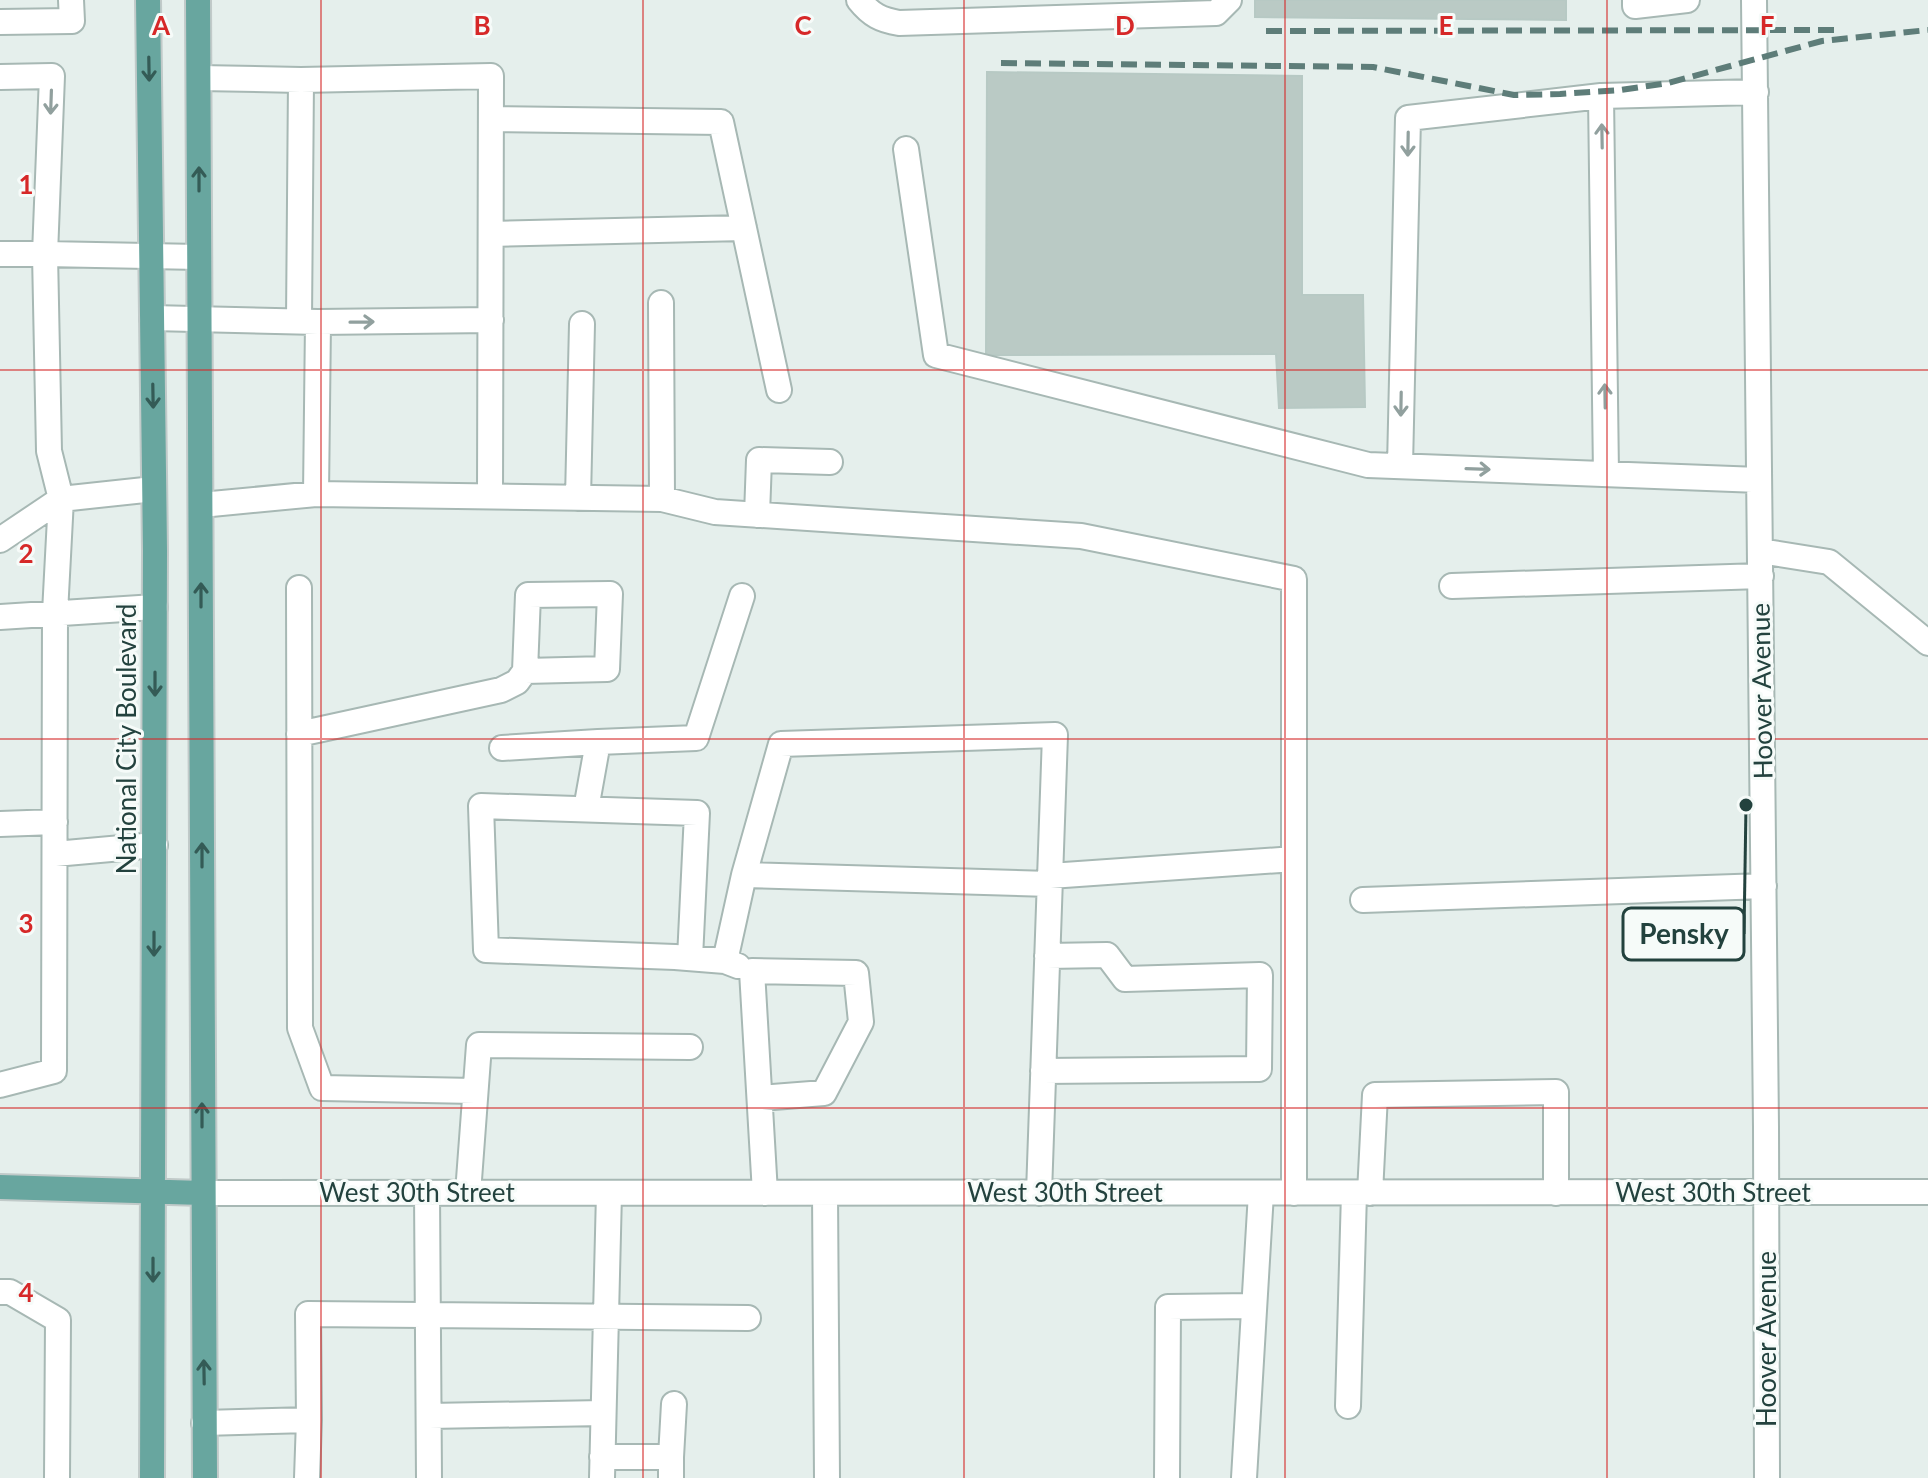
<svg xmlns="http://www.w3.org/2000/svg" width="1928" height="1478" viewBox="0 0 1928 1478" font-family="Lato,sans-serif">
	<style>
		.building { fill: #bacac5; stroke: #b7c9c4; stroke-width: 2 }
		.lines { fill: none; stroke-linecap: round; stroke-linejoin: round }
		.minor-casing { stroke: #a7b8b4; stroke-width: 28 }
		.major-casing { stroke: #c1cac9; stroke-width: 28 }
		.minor { stroke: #fff; stroke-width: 24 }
		.major { stroke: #68a69f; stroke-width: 24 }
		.rail { stroke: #5e7d79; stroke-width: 6; stroke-dasharray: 16 8; stroke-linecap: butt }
		.oneway { stroke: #345b56 }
		.oneway2 { stroke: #91a09e }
		.grid { fill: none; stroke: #d62828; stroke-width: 2; stroke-opacity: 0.55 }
		.labels { text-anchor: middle; stroke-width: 6; stroke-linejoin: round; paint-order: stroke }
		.street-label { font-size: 26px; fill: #23423e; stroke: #f6fbf9 }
		.grid-label { font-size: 26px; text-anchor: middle; font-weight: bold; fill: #d62828; stroke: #f6fbf9; stroke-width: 6; stroke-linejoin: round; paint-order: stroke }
		.leader { fill: none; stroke: #23423e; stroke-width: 3 }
		.callout-dot { fill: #23423e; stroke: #f6fbf9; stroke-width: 3 }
		.callout { fill: #f6fbf9; stroke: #23423e; stroke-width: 3 }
		.callout-label { font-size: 28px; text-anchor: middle; font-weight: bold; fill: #23423e }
	</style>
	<rect width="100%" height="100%" fill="#e5efec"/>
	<path class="building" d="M1255,0h311v20l-311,-3z
		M987,72l315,4v219h61l2,112 -86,1 -3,-54 -290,1z"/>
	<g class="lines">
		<defs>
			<path id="minor" d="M859,0c12,15 22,20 40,23l317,-10 13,-13
				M1635,0v6l52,-6
				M1754,0l12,1127 1,351
				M0,22l72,-1 -1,-21
				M0,77l52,-1 -7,178h-45
				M199,78l102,2 -2,240
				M301,80l190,-4 -1,420
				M1601,96l155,-4
				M492,119l229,3 58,268
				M906,149l30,206 432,110 391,15
				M491,234l253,-6
				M661,303l1,196
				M152,318l166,4 173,-2
				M1400,466l8,-348 193,-22 5,378
				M316,494l2,-172
				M578,498l4,-174
				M201,505l115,-11 346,5 53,13 366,24 213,43v614
				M757,515l2,-55 71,2
				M0,540l61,-41 -12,-48 -4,-197 154,3
				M1760,551l69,11 99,81
				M1452,586l309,-10
				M299,588l1,440 22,60 153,3
				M0,617l155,-10
				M299,734l202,-44 16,-8 8,-11 82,-2 3,-75 -82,1 -3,76
				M598,742l98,-4 46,-142
				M502,748l96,-6 -12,67
				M0,824l55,-2
				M55,854l100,-9
				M1050,876l244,-17
				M1363,900l401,-14
				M690,958l7,-145 -216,-7 5,144 189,7 50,4
				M738,966l-13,-5 19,-86
				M1043,1071l216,-2 1,-94 -135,4 -18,-24 -60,1
				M0,1085l54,-14 1,-458 6,-114 93,-10
				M760,1098l64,-5 37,-71 -5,-49 -104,-2 13,222
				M203,1193l1725,-1
				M427,1193l2,285
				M468,1193l11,-148 211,2
				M825,1193l2,285
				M1039,1193l16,-458 -274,9 -37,131 306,9
				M1370,1193l5,-98 181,-3v101
				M0,1292h10l48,28 -1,158
				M1348,1406l6,-213
				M429,1416l174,-3
				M309,1420l-1,-106 440,4
				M204,1423l105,-3 -2,58
				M602,1457h69v21
				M671,1457l3,-53
				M602,1478l7,-285
				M1167,1478l1,-171 86,-1
				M1244,1478l17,-285"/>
			<path id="major" d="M148,0l7,551 -3,927
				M198,0l7,1478
				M0,1187l203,6"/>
		</defs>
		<use href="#minor" class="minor-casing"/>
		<use href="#major" class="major-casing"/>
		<use href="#minor" class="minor"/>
		<use href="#major" class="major"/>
		<path class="rail" d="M1266,31l574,-1
			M1001,63l372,4 141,28 46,-1 61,-4 47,-7 154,-42 106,-11"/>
	</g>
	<defs><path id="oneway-shaft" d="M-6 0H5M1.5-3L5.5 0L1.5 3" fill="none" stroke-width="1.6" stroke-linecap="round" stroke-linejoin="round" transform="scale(2)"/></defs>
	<g class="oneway">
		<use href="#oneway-shaft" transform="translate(149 69) rotate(89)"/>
		<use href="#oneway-shaft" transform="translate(199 179) rotate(-90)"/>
		<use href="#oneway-shaft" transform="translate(153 396) rotate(89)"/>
		<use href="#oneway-shaft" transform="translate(201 595) rotate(-90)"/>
		<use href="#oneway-shaft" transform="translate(155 684) rotate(90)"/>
		<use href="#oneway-shaft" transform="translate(202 855) rotate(-90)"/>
		<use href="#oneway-shaft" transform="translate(154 944) rotate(90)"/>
		<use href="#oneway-shaft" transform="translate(202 1115) rotate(-90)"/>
		<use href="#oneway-shaft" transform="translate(153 1270) rotate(90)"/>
		<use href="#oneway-shaft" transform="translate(204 1372) rotate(-91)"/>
	</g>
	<g class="oneway2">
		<use href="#oneway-shaft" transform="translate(51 102) rotate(92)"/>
		<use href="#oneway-shaft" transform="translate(1602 136) rotate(-91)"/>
		<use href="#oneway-shaft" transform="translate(1408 144) rotate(91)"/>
		<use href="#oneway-shaft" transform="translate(362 322) rotate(-1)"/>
		<use href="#oneway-shaft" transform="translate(1605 396) rotate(-91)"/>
		<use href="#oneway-shaft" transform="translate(1401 404) rotate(91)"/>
		<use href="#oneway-shaft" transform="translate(1478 469) rotate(2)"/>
	</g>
	<path class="grid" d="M321,0v1478M643,0v1478M964,0v1478M1285,0v1478M1607,0v1478M0,370h1928M0,739h1928M0,1108h1928"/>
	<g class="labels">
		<g class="street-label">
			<text transform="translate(1762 691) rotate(-91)" y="9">Hoover Avenue</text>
			<text transform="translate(127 739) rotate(-90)" y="9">National City Boulevard</text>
			<text x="417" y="1202">West 30th Street</text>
			<text x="1065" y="1202">West 30th Street</text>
			<text x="1713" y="1202">West 30th Street</text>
			<text transform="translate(1767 1339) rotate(-90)" y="9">Hoover Avenue</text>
		</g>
	</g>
	<g class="grid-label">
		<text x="161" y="35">A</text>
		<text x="482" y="35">B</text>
		<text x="803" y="35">C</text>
		<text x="1125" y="35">D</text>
		<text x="1446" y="35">E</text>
		<text x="1767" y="35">F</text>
		<text x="26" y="194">1</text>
		<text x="26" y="563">2</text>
		<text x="26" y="933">3</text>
		<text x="26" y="1302">4</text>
	</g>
	<path class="leader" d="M1746 805L1744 934"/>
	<circle class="callout-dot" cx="1746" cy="805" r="8"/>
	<rect class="callout" x="1623" y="908" width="121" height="52" rx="8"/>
	<g class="callout-label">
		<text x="1684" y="944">Pensky</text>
	</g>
</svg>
